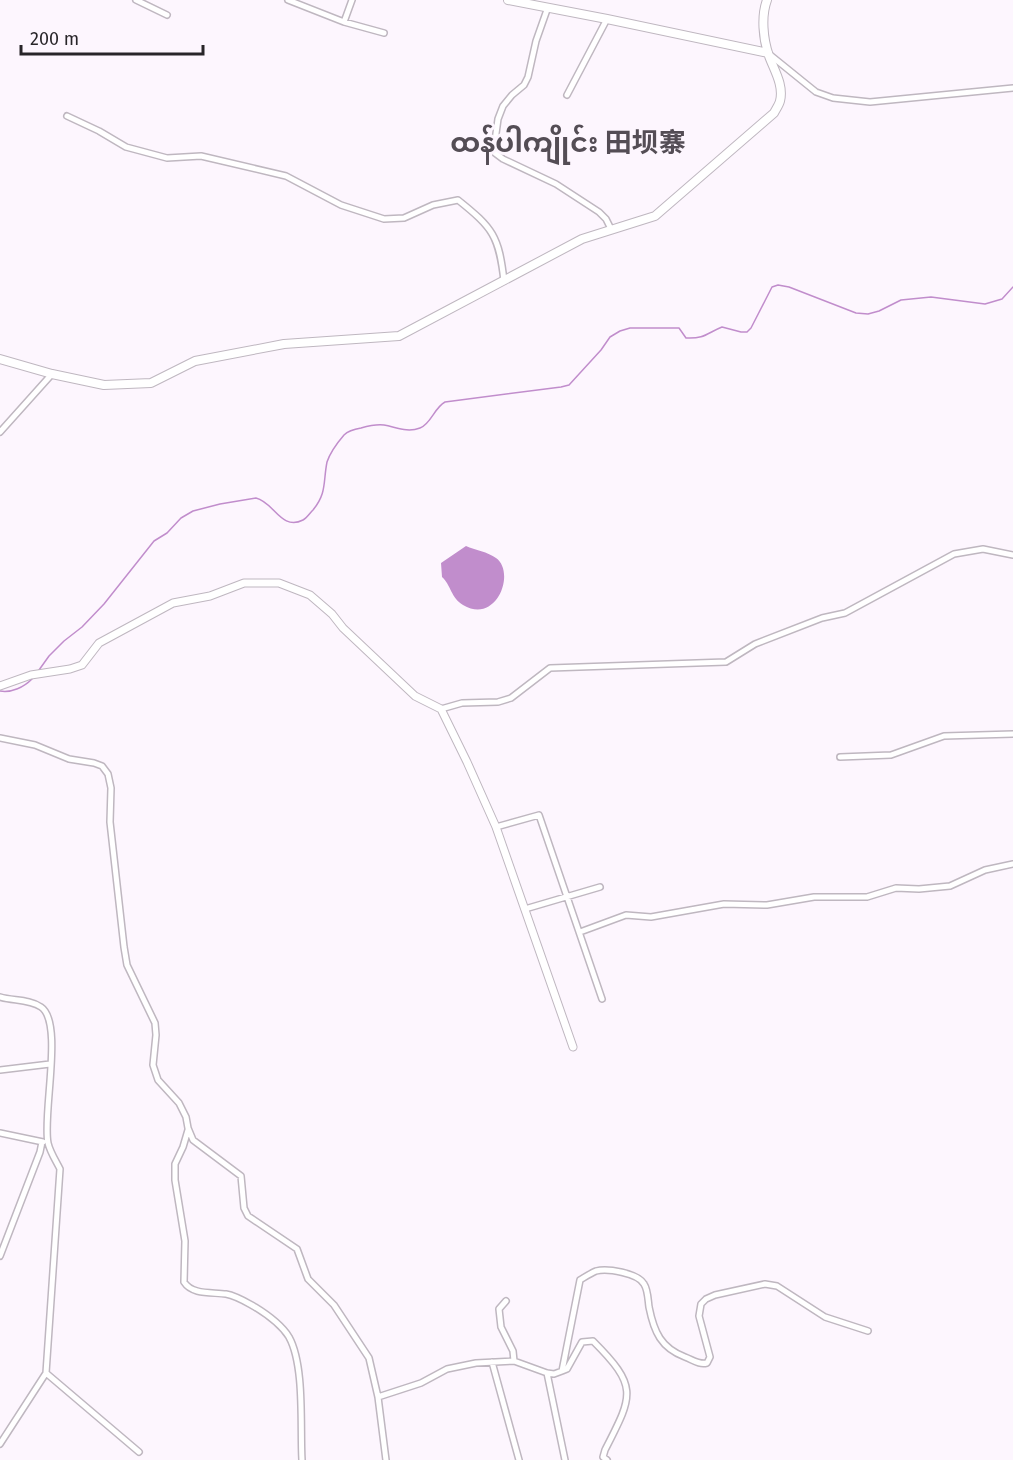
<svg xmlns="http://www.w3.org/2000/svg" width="1013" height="1460" viewBox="0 0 1013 1460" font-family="'Fira Sans','Noto Sans SC','Noto Sans Myanmar',sans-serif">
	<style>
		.water { fill: #c18dcc }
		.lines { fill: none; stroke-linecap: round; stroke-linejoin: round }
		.stream { stroke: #c18dcc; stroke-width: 1.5 }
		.minor-casing { stroke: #bfb7c0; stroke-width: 8 }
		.tertiary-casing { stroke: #bfb7c0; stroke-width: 9 }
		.secondary-casing { stroke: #bfb7c0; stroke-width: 10 }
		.minor { stroke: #fff; stroke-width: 5 }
		.tertiary { stroke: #fff; stroke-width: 7 }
		.secondary { stroke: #fff; stroke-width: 8 }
		.labels { text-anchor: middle; stroke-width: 6; stroke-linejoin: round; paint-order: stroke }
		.district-label { font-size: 27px; font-weight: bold; fill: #544d55; stroke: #fdf6fe }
	</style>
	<rect width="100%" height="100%" fill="#fdf6fe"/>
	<path class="water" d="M466,546c9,4 22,6 30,12 20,14 1,67 -33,47 -12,-7 -12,-20 -21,-28l-1,-14z"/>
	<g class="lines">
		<path class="stream" d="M39,670l10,-14 15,-15 18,-14 22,-23 50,-63 13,-8 14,-15 12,-7 27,-7 36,-6c18,4 25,33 47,22 4,-2 7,-7 10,-10 14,-17 10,-28 14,-48 3,-9 11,-20 17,-27 4,-4 11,-6 17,-7 7,-2 15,-4 23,-3 12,2 23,8 36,3 11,-4 14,-20 25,-26l116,-15 8,-2 32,-35 9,-13 10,-6 10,-3h49l7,10c19,1 21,-5 36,-11l19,5h6l4,-4 21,-41 6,-2 11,2 67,26 12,1 11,-3 22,-11 30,-3 54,7 17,-5 11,-12
			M0,691c12,2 24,-4 32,-12"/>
		<defs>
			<path id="minor" d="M136,0l31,15
				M288,0l56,22 40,11
				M548,7l-12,34 -8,36 -4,8 -12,10 -9,11 -5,13 -4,29 1,5 8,6 53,25 43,28 7,7 5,10
				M344,22l8,-22
				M769,54l47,38 17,6 37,4 143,-14
				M567,95l40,-76
				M67,116l32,15 27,16 41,11 34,-2 85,20 55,29 43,14 20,-1 29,-13 25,-5c35,28 41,36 46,81
				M0,432l52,-58
				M441,709l21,-6 36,-1 13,-4 39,-30 176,-6 29,-18 67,-26 23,-5 109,-59 29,-5 30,6
				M0,738l35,7 34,14 25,4 8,3 6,8 3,14 -1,34 14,125 3,18 28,58 1,12 -3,30 5,15 21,23 7,14 2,11 5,12 48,36 3,32 4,8 49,33 11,30 26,26 35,53 9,39 8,63
				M840,757l51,-2 53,-19 69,-2
				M496,827l43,-12 63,184
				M525,909l75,-22
				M580,932l46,-17 25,2 73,-13 43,1 47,-8h53l29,-9 23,1 31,-3 35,-16 28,-6
				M0,997c13,4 29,2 41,10 23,15 1,108 7,136 2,9 8,18 12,26l-14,204 93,79
				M0,1070l50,-6
				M188,1130l-5,17 -8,17v16l10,61 -1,41c8,13 28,10 42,12 11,2 20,8 29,13 13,8 26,17 34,30 16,29 11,90 13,123
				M0,1133l43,9
				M0,1256l40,-104 2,-10
				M506,1301l-7,8 2,18 12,24 1,10
				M492,1362l27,98
				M562,1371l5,-2 15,-27 11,-1c46,46 40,54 12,109l-2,7 4,3
				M547,1373l18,87
				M378,1397l43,-14 26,-14 29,-6 38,-2 33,12 7,1 8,-3 18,-91c5,-3 11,-7 16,-9 11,-3 42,2 48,13 4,6 4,16 5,23 5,25 12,41 36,50 8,3 14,8 22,6l3,-6 -11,-41 2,-12 5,-5 9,-4 50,-11 12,2 48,31 43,14
				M0,1444l46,-71"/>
			<path id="tertiary" d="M0,686l31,-11 39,-6 12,-4 17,-22 74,-40 37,-7 34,-13h35l31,12 22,19 11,14 72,68 26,13 26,53 29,65 77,220"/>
			<path id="secondary" d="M508,0l99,19 161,34
				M0,359l52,15 52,11 47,-2 44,-22 89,-17 115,-8 183,-97 73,-23 119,-103c2,-4 5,-8 6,-12 4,-16 -6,-31 -11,-45 -6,-17 -8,-40 -2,-56"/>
		</defs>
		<use href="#minor" class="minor-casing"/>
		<use href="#tertiary" class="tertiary-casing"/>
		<use href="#secondary" class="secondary-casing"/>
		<use href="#minor" class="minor"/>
		<use href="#tertiary" class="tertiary"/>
		<use href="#secondary" class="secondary"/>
	</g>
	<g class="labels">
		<g class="district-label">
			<text x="568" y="152">ထန်ပါကျိုင်း 田坝寨</text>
		</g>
	</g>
	<path d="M21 45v9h182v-9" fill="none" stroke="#282529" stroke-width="3"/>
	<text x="30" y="45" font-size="18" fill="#282529" stroke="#fdf6fe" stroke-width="4.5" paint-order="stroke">200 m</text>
</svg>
